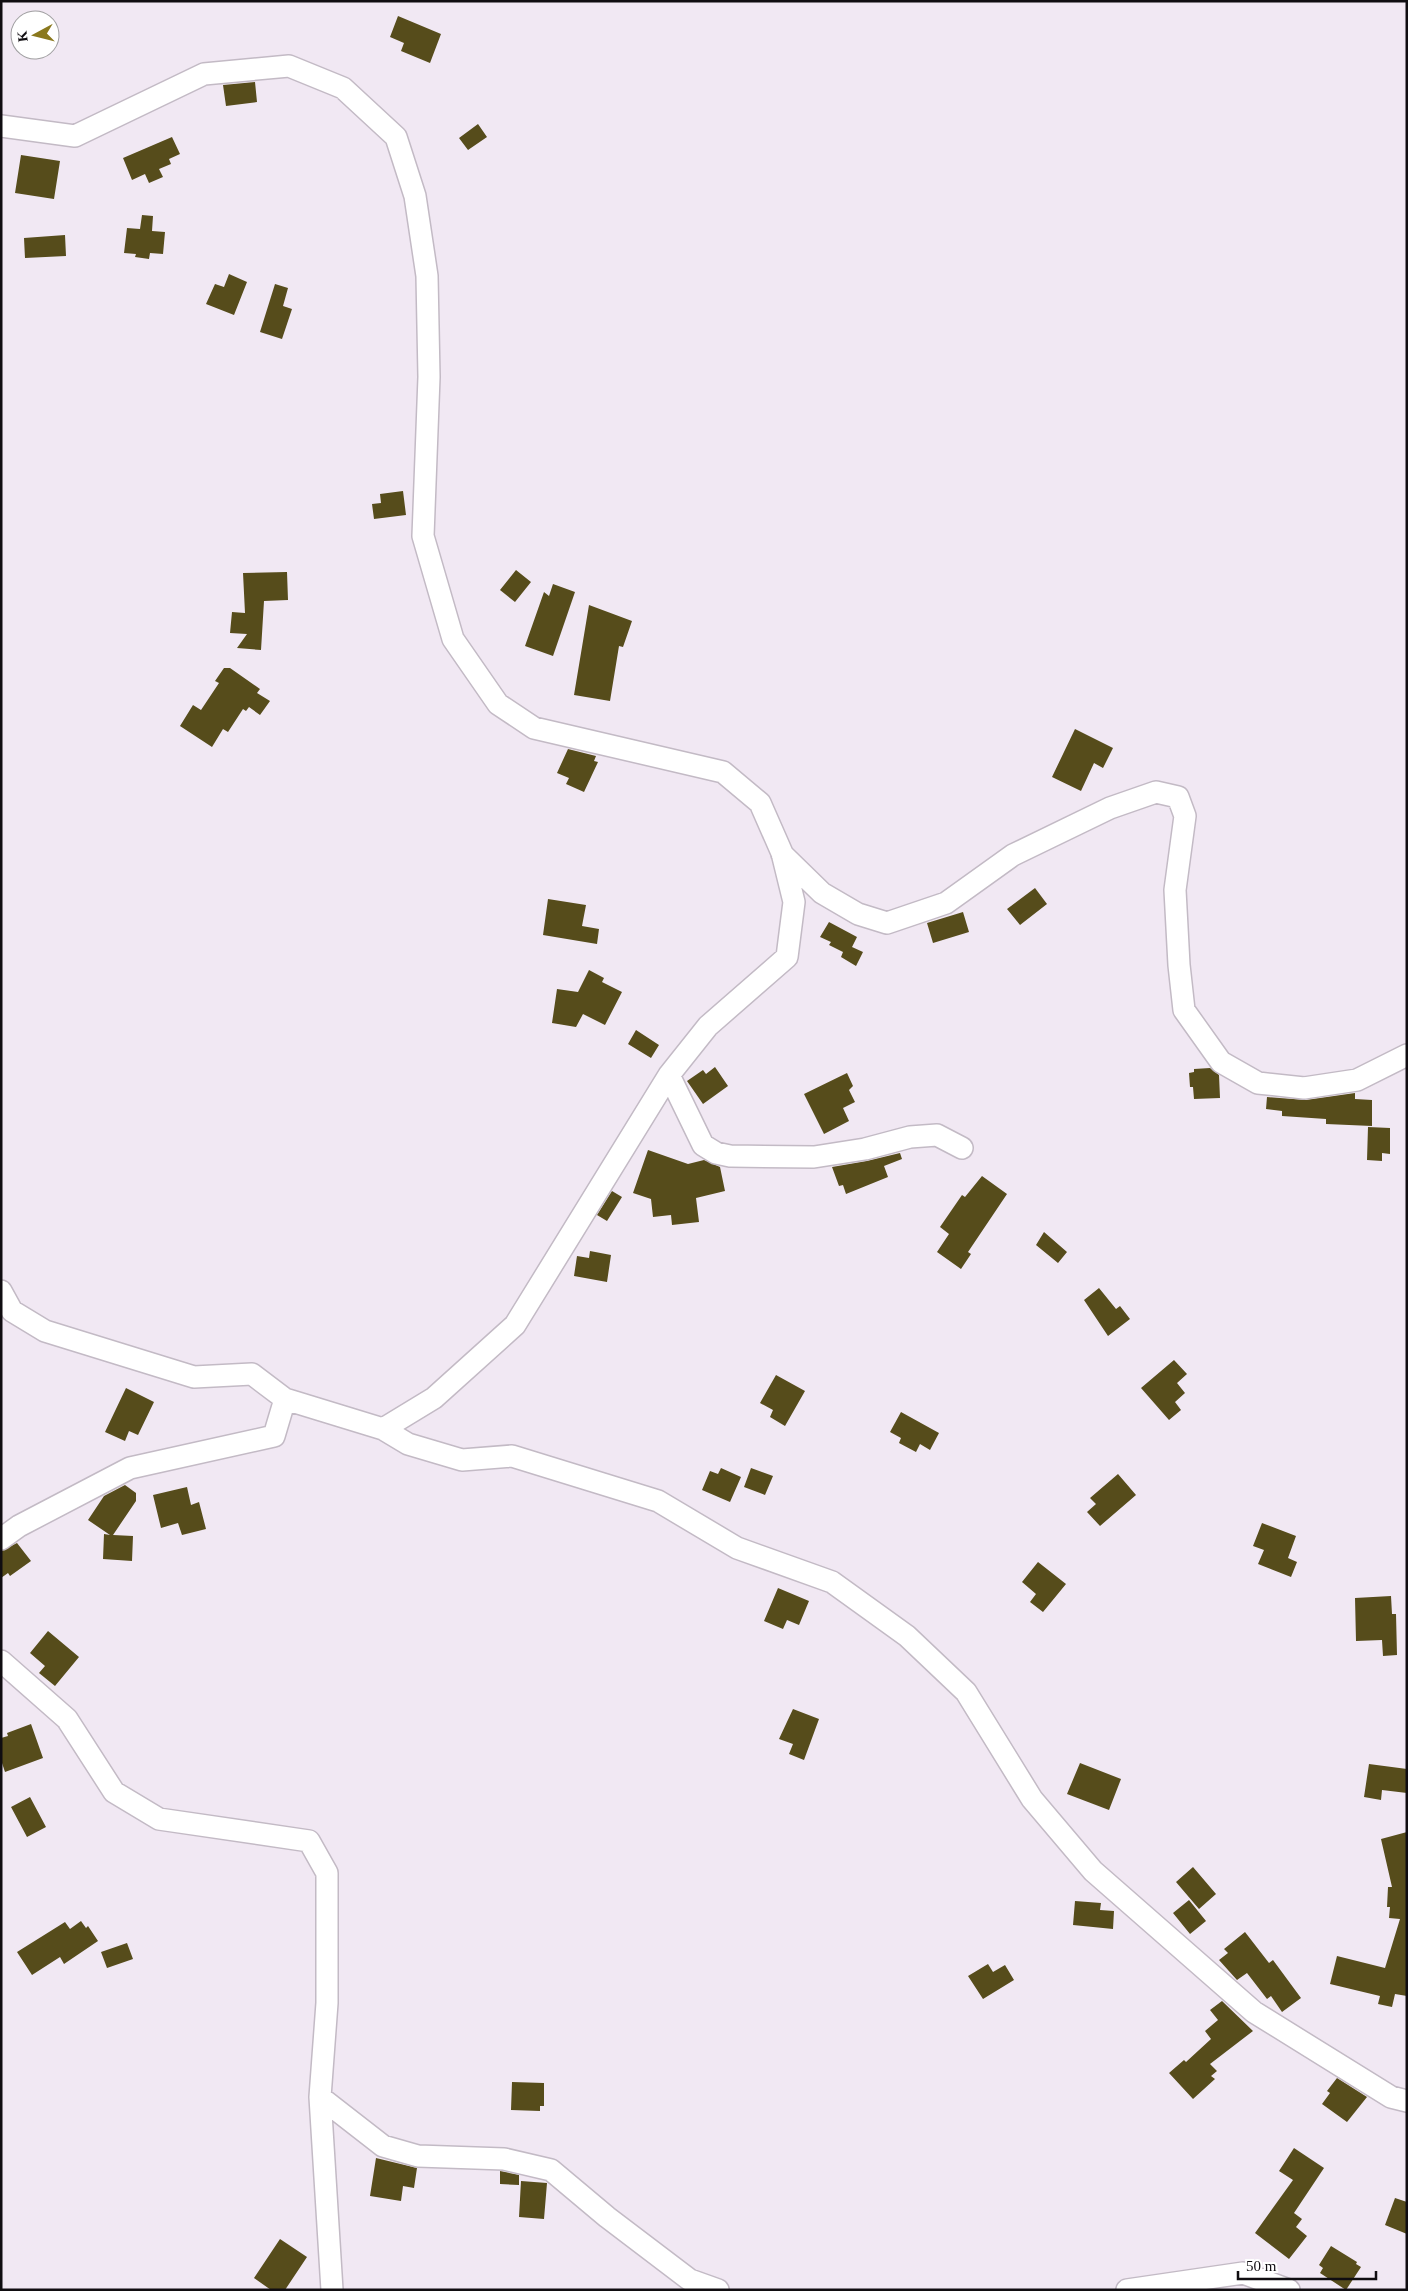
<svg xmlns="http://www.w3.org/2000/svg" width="1408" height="2291" viewBox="0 0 1408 2291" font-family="Georgia,serif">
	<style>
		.building { fill: #564c1b }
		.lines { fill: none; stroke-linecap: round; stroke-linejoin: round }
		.minor-casing { stroke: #c3bac5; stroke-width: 24 }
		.minor { stroke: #fff; stroke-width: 21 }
	</style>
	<rect width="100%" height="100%" fill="#f1e8f3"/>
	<path class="building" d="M398,16l43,18 -11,29 -29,-12 3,-8 -14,-6z
		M255,82l2,20 -31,4 -3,-21z
		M478,124l9,13 -19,13 -9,-12z
		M172,137l8,17 -11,5 2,5 -12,5 4,8 -14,6 -4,-9 -13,6 -9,-22z
		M21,155l39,6 -6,38 -39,-6z
		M142,215l11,1 -1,15 13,1 -2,22 -13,-1 -1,6 -14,-2 1,-3 -12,-1 3,-25 13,1z
		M65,235l1,21 -41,2 -1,-20z
		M229,274l18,8 -13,33 -28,-11 9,-20 9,3z
		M275,284l13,4 -5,18 9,3 -10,30 -22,-7z
		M403,491l3,24 -32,4 -2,-15 9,-1 -1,-9z
		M516,570l15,12 -16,20 -15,-12z
		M287,572l1,28 -24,1 -3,49 -24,-2 10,-14 -17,-1 2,-21 13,1 -2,-40z
		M553,584l22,8 -22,64 -28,-10 19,-54 5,4z
		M589,605l43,16 -9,26 -4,-1 -9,55 -36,-6z
		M224,668h6l30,21 -3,4 13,8 -10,14 -11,-8 -3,4 -3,-2 -15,23 -5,-3 -11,18 -32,-21 13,-21 8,5 18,-27 -4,-2z
		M1075,729l38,19 -10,20 -9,-5 -13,28 -29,-14z
		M568,749l28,7 -2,5 4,1 -14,30 -18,-8 3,-6 -12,-5z
		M1035,888l12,16 -27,21 -13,-16z
		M548,899l38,6 -4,21 17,3 -2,15 -54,-9z
		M963,912l6,20 -36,11 -6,-20z
		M829,922l28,15 -5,10 11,5 -7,14 -15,-9 2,-5 -14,-7 2,-3 -11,-5z
		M589,970l15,8 -2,4 20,10 -17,33 -22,-11 -7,13 -24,-4 5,-34 21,3z
		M636,1030l23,15 -8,13 -23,-14z
		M715,1067l13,19 -25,18 -16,-23 16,-11 3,4z
		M1210,1068l9,7 1,23 -26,1 -1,-12h-3l-1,-14 5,-1v-3z
		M847,1073l6,13 -4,4 6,12 -12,6 6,13 -25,13 -20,-40z
		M1355,1093v6l17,1v26l-46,-2v-5l-44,-3v-5l-16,-2 1,-12 39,3z
		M1368,1127l22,1v26l-8,-1v8l-15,-1z
		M648,1150l40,14 16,-4 16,7 5,24 -29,7 3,24 -27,3 -1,-10 -18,2 -2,-18 -18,-6z
		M900,1153l2,6 -18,7 4,11 -42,17 -3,-9 -4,1 -7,-19 35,-6z
		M982,1176l25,18 -39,58 3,2 -10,15 -24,-17 12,-18 -9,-7 22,-32 3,2z
		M612,1191l10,6 -15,24 -10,-6z
		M1044,1232l23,20 -9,11 -22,-18z
		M590,1251l21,4 -4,27 -33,-6 3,-20 12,2z
		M1099,1288l17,21 4,-3 10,13 -22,17 -24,-36z
		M1174,1360l13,14 -10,9 8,10 -10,9 6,8 -12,10 -28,-32z
		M776,1375l29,16 -20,35 -15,-9 3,-7 -13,-7z
		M126,1388l28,14 -16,33 -9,-4 -4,10 -20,-9z
		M901,1412l38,21 -9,17 -10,-6 -4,8 -17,-9 2,-5 -11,-6z
		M721,1468l20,9 -11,25 -28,-12 8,-19 8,3z
		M751,1468l22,8 -8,19 -21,-8z
		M1118,1474l18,21 -36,31 -13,-14 9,-8 -6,-6z
		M125,1485l11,8v8l-23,34 20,1 -1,25 -29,-2 1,-25 6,1 -22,-15 16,-24z
		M187,1487l4,18 8,-3 7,27 -24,6 -4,-12 -17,5 -8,-33z
		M1262,1523l34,13 -8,22 9,4 -6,15 -33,-13 6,-14 -11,-4z
		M17,1543l14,18 -21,15 -2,-3 -7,5v-27z
		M1038,1562l28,22 -23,28 -13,-10 6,-8 -14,-12z
		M778,1588l31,13 -10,24 -12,-5 -4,9 -19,-8z
		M1391,1596l1,18h4l1,41 -14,1 -1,-16 -26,1 -1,-43z
		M48,1631l31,26 -24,29 -16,-13 6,-7 -15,-13z
		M793,1709l26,10 -15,41 -15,-6 4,-10 -14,-5z
		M31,1724l12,34 -38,14 -4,-12v-22l7,-2 -1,-3z
		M1080,1763l41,16 -12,31 -42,-16z
		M1369,1764l38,5v24l-25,-3 -1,10 -17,-3z
		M30,1797l16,30 -19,10 -16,-30z
		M1407,1832v164l-12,-2 -3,13 -14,-3 2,-8 -50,-12 7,-28 48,12 15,-49 -11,-1 1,-11h-3l1,-20h4l-11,-48z
		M1193,1867l23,27 -17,15 -23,-27z
		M1189,1900l17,21 -16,13 -17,-21z
		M1075,1901l26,2 -1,7 14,1 -1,18 -40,-4z
		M81,1921l5,7 2,-2 10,15 -34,23 -4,-7 -28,18 -15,-23 48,-30 5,7z
		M1245,1932l24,31 4,-3 28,38 -19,14 -11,-16 -4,3 -20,-26 -10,7 -18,-20 9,-7 -4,-4z
		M127,1943l6,16 -26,9 -6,-16z
		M988,1964l5,8 12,-7 9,15 -31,19 -15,-23z
		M1222,2001l31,30 -43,33 7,7 -6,5 4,3 -22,20 -24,-26 15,-13 2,2 25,-23 -6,-8 13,-11 -8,-10z
		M1337,2078l30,19 -20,25 -25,-18 8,-11 -3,-2z
		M512,2082l32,1v23h-4v5l-29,-1z
		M1294,2148l30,20 -30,45 8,6 -6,8 11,9 -18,23 -34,-26 38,-53 -14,-9z
		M376,2158l41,10 -3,20 -11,-2 -2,15 -31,-5z
		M500,2171l19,4v10l-19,-1z
		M521,2181l26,2 -3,36 -25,-2z
		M1395,2198l12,4v32l-22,-9z
		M280,2239l27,18 -22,33h-14l-17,-12z
		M1331,2246l26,16 -1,2 5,3 -15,23 -26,-17 3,-5 -4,-3z"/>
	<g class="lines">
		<defs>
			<path id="minor" d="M1,126l74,10 129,-62 85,-8 54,22 53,49 19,59 12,80 2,101 -6,159 30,103 45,65 36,24 189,44 37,31 22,50 12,49 -7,55 -79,69 -39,49 -154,250 -81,73 -51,31
				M782,854l40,39 36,21 29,9 59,-20 67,-48 97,-47 46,-16 22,5 7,19 -10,74 4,75 5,45 37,52 37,21 46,5 53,-8 50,-25
				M669,1075l34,70 13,8 14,3 84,1 51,-8 45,-12 27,-2 25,13
				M1,1291l11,20 33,20 149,46 58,-3 33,25 -11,37 -144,32 -111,58 -18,13
				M285,1399l98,30 25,15 54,16 50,-4 146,45 79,47 95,34 75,54 59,56 66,107 61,72 161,141 137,85 16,4
				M1,1661l66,58 47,73 45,27 150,22 18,32v130l-7,94 12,193
				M320,2097l63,49 35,10 86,3 47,11 56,47 83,63 28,10
				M1127,2290l116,-17 46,17"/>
		</defs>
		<use href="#minor" class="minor-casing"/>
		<use href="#minor" class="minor"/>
	</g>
	<rect width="1408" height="2291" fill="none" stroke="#100d11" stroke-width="5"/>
	<g transform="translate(35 35) rotate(263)"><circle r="24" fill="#ffffff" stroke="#9f9ea0"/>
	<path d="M0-4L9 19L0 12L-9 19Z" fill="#8a781d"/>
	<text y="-8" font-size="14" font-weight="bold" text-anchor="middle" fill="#100d11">K</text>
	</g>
	<path d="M1238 2271v8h138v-8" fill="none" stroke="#100d11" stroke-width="2.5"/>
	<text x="1246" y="2271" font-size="15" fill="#100d11" stroke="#ffffff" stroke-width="4" paint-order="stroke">50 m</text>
</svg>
